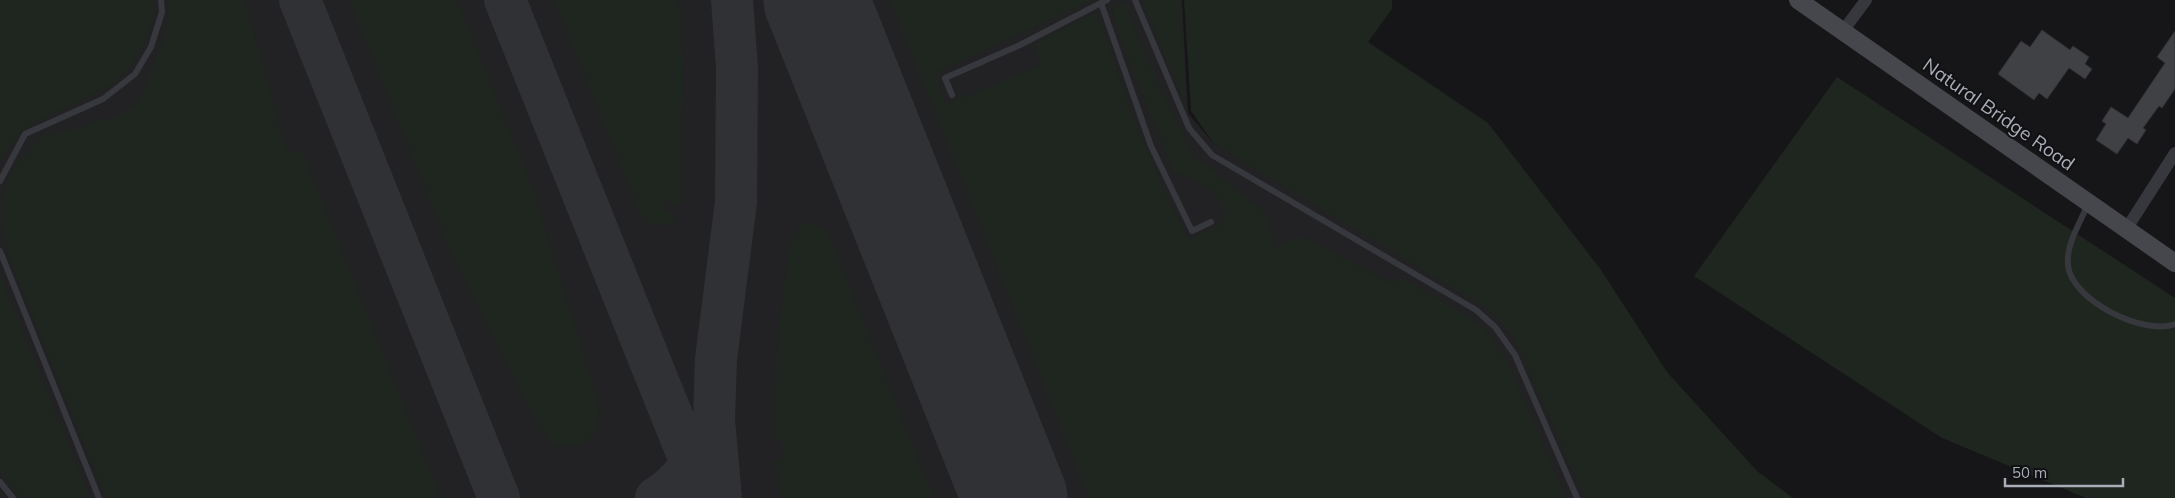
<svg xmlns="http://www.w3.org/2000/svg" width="2175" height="498" viewBox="0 0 2175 498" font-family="Mulish,sans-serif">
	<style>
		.built { fill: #222225 }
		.green { fill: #1e261f }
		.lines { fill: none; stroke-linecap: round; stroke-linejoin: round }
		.taxiway { stroke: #303135; stroke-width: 42 }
		.runway { stroke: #303135; stroke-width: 105 }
		.building { fill: #404145; stroke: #303034 }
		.lane { stroke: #37383d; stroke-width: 6 }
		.street { stroke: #37383d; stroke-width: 12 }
		.secondary { stroke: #45474d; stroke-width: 18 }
		.labels { text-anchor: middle; stroke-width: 4; stroke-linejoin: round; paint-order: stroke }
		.street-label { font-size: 19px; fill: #a8adb8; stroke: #111113 }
	</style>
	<rect width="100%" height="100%" fill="#161618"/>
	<path class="built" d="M0,0h1182l6,113 26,31 287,167 23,33 67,154h-1591z"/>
	<path class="green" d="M0,0h153v20l-9,25 -12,19 -16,18 -87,43 -17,17 -12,18z
		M169,0h76l42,153 15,-2 139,347h-335l-96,-239 -9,-33v-25l7,-22 10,-17 26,-27 22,-4 58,-18 11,-9 10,-17 22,-58z
		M349,0h108l81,202 5,22 39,123 18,64 -4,18 -8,11 -14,5 -17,2 -17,-19 -87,-170z
		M554,0h124c10,68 2,139 1,207l-11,-6 -5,7 14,10 -10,7 -15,1 -12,-13z
		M890,0h203l-157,72 9,33 95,-40 -5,-22 62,-31 36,104 31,74 24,49 31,-13 6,-14 -9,-18 -26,-16 -16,-5 -52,-130 -10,-34 12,-8 23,58 46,96 75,60 4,23 4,9 18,-9h10l83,43 7,3 5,-7 70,40 20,17 19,29 58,135h-477z
		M1142,0h38l6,97 -4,1z
		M1184,0h208v9l-24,33 120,81 113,147 66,102 90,99 36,27h-208l-71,-160 -26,-29 -274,-165 -23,-33z
		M1837,77l338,221v200h-89l-144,-60 -248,-162z
		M806,222l15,4 9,11 104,261h-154l-4,-35 10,-6 -6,-18 -5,2 2,-95 12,-100 7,-17z
		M0,275l90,223h-69l-21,-26z"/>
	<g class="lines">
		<path class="taxiway" d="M300,0l199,498
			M505,0l200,498
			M656,498c22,-14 37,-32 46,-57
			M721,498l-7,-78 2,-61 20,-157 1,-134 -5,-68"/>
		<path class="runway" d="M816,0l199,498"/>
	</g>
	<path class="building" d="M2042,30l28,20 3,-4 16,11 -4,7 7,5 -7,10 -16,-11 -22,31 -8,-6 -5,7 -36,-26 23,-33 9,6z
		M2175,31v58l-13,19 -3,-2 -16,22 3,2 -9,14 -9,-6 -11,16 -21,-14 10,-16 -4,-3 9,-14 17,11 37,-55 -8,-6z"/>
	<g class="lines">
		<path class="lane" d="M1107,0l-6,3 50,143 41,85 19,-9
			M1135,0l54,128 23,27 264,155 19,17 20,28 62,143
			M952,95l-7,-17 75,-33 81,-42
			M0,181l25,-47 78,-35 32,-25 16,-27 11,-35 -1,-12
			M2088,204c-8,19 -22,40 -20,61 3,35 75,71 107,59
			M0,251l99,247
			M0,482l13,16"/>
		<path class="street" d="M1843,31l23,-31
			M2127,228l48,-75"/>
		<path class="secondary" d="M1798,0l377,263"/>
	</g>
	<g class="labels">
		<g class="street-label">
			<text transform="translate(1999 114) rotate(35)" y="7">Natural Bridge Road</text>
		</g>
	</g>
	<path d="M2005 478v8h118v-8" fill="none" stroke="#a8adb8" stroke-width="2.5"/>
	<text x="2012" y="478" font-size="15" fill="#a8adb8" stroke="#111113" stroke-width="4" paint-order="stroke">50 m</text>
</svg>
